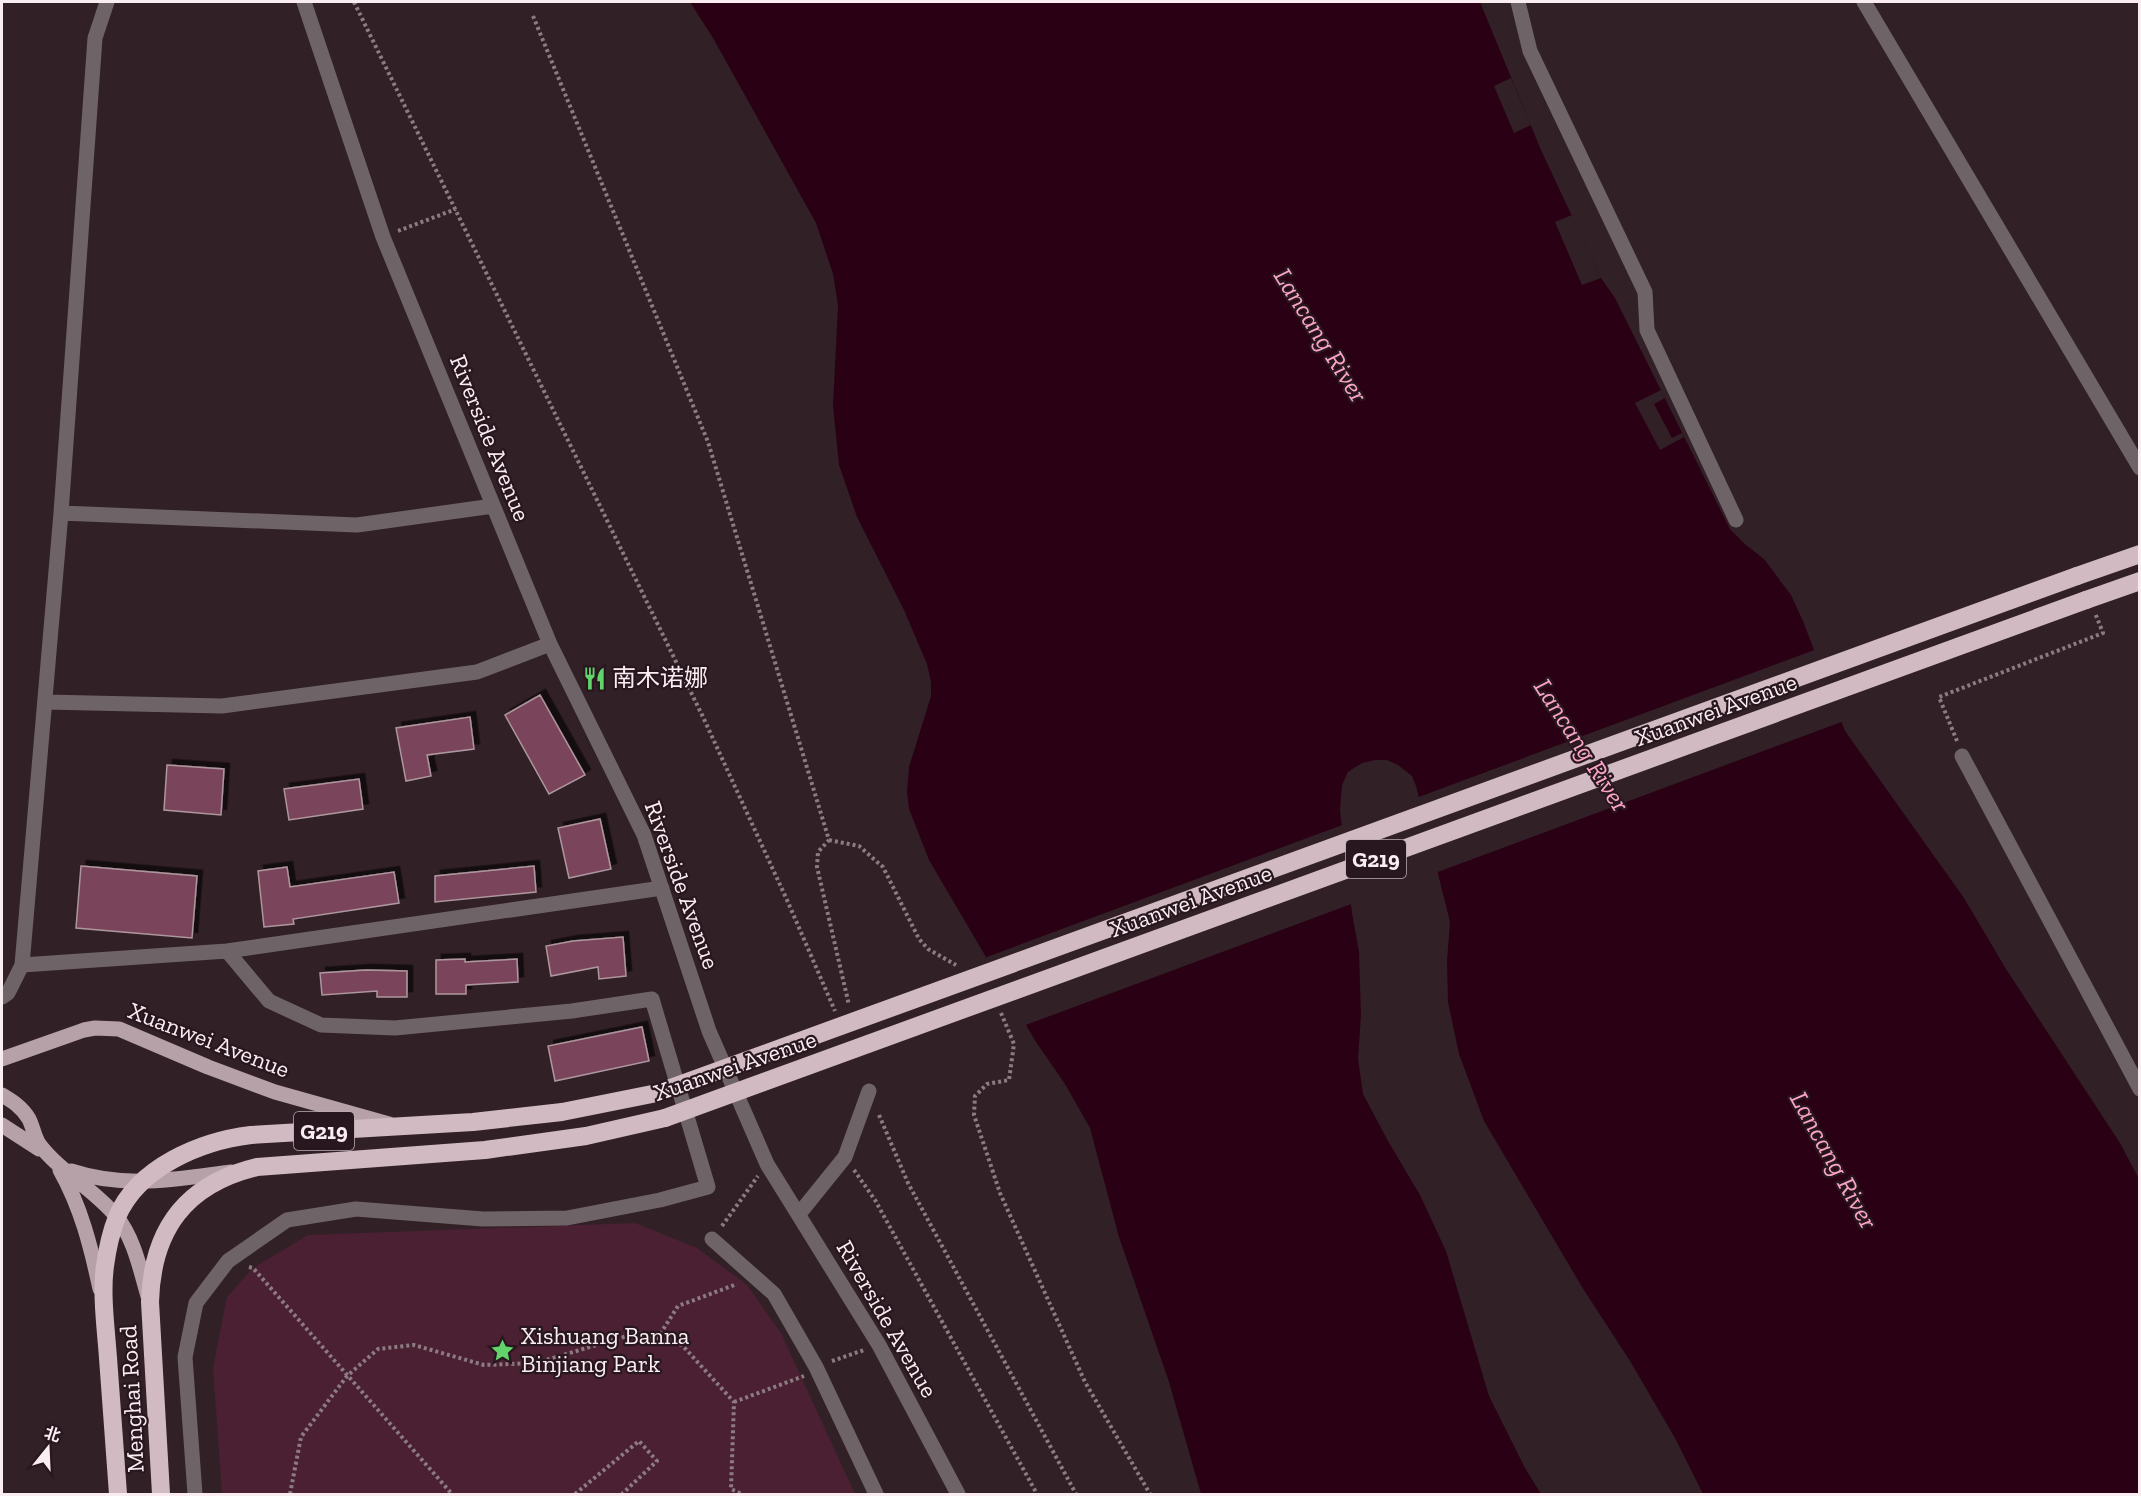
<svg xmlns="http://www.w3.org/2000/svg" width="2141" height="1496" viewBox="0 0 2141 1496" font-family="'Zilla Slab','Noto Sans SC',serif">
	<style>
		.green { fill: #4a2032 }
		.water { fill: #2a0014 }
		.pier { fill: #322027 }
		.building { fill: #7a445a; stroke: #ae969e; stroke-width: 1.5; filter: url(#shadow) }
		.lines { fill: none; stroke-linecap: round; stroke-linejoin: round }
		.path { stroke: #8c7c82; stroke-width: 4; stroke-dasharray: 3 3; stroke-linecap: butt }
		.minor { stroke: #6e6467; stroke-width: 15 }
		.major { stroke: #b6a1a8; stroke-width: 15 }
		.highway { stroke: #d2bac2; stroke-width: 18 }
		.highway-bridge { stroke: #d2bac2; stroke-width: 18 }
		.labels { text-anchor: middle; stroke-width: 4.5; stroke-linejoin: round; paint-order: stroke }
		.shield { fill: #28171e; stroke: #bbadb2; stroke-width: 1.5 }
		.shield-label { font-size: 22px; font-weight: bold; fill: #faedf2 }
		.street-label { font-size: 24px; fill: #faedf2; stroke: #28171e }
		.poi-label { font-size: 24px; fill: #faedf2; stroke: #28171e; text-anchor: start }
		.water-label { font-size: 26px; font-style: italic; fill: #fba4c6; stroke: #28171e }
	</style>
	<defs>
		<filter id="shadow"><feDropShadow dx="5.5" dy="-5.5" stdDeviation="0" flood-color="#0009"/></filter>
	</defs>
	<rect width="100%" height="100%" fill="#322027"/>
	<path class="green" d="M635,1223l62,25 50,37 34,48 74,161h-633l-9,-126 14,-71 26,-29 55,-33z"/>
	<path class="water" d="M690,2h790l61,148 60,128 14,20 115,231 16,16 18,14 27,36 12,26 42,110 119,167 42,71 114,174 19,36v315h-436l-28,-56 -45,-77 -48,-74 -98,-166 -25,-67 -11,-52 -1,-41 3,-39 -34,-136 -4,-10 -14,-11 -11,-5h-12l-13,3 -14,9 -6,13 -2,25 12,103 7,39 2,63 -3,44 5,35 25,47 32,54 26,56 43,145 36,72 16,26h-340l-32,-112 -50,-145 -29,-109 -25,-44 -29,-42 -107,-182 -20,-51 -2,-17 2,-25 22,-71v-14l-4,-18 -23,-54 -47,-93 -18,-52 -6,-59 5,-101 -5,-31 -17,-51 -103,-185z"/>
	<path class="pier" d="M1511,78l20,47 -17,8 -20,-47z
		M1572,215l29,63 -19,7 -27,-63z
		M1661,390l4,8 -11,6 18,34 10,-5 2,4 -24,13 -25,-47z
		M1817,649l27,72 -409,152 -19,-75z
		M1345,824l9,79 -331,123 -39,-68z"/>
	<path class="building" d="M540,695l45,80 -36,19 -44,-79z
		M470,717l4,32 -47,6 4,21 -25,5 -10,-53z
		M167,765l57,4 -3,46 -57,-5z
		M359,779l4,30 -74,11 -5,-31z
		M600,819l11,50 -42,9 -11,-50z
		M81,866l116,10 -5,62 -116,-10z
		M534,866l2,26 -101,10v-26z
		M287,867l3,20 104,-15 5,31 -106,16 1,5 -30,3 -6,-56z
		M623,937l3,39 -27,3 -1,-12 -47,9 -5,-30 27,-5z
		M465,959v3l52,-3 1,23 -52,3v9h-30v-34z
		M366,970l41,1v26h-30v-6l-55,4 -2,-22z
		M642,1027l7,34 -94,20 -7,-35z"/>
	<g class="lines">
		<path class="path" d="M354,2l349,715 84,183 48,111
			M533,16l175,426 121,398 -11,12 -1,15 32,138
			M398,231l58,-22
			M1957,741l-18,-44 164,-64 -8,-20
			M829,840l30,6 24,21 36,72 9,10 28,16
			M1001,1013l13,31 -5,36 -22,4 -12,12 -1,19 26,78 85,189 65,112
			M879,1115l29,68 168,311
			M854,1170l21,30 162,294
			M722,1226l36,-50
			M249,1267l4,1 199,226
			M657,1339l21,-33 59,-22
			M832,1361l32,-11
			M734,1402l70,-26
			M290,1494l11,-57 46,-61 31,-27 36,-4 70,20 52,-2 101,-30 45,12 52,57 -3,87 11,5
			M575,1494l64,-53 18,20 -35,33"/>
		<path class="minor" d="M304,2l79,235 167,407 94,191 65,196 58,133 112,181 79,149
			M1518,2l12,49 115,241 2,38 89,190
			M1864,2l276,466
			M61,513l296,12 136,-19
			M46,702l176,4 255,-34 73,-28
			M1962,756l178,333
			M22,965l39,-452 34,-475 12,-36
			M2,997l6,-4 14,-28 205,-14 435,-63
			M799,1214l46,-57 24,-66
			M712,1239l62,55 42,73 60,127
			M195,1494l-10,-137 11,-54 32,-42 59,-41 69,-11 127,10 84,-1 93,-18 48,-13 -56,-188 -80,12 -177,17 -74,-3 -52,-24 -42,-50"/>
		<path class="major" d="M2,1059l82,-29 11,-2 24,1 89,38 67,25 114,32
			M2,1095c10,6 20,12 27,24 4,8 5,17 10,25 21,28 55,45 77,72 18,22 24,53 32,80
			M2,1125l37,24
			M60,1170c21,37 31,77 40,119
			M71,1171c55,18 105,8 160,1"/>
		<path class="highway" d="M2077,576l63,-22
			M2086,600l54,-19
			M118,1494c-3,-45 -7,-91 -10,-136 -2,-29 -7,-64 -3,-92 2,-15 6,-34 12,-49 21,-50 84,-76 134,-82l222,-13 89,-10 95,-19
			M161,1494l-11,-192c2,-73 36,-118 107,-135l228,-17 101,-14 79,-18"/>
		<path class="highway-bridge" d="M657,1093l1420,-517
			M665,1118l1421,-518"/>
	</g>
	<defs>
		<symbol id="restaurant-bare" viewBox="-9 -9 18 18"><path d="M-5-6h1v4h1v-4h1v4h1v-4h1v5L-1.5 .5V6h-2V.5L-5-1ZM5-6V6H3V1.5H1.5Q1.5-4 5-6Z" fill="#61d46a" stroke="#28171e" stroke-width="2.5" paint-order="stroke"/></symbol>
		<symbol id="sight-bare" viewBox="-9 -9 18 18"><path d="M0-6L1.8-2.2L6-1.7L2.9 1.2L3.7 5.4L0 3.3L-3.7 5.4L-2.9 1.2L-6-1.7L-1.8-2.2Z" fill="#61d46a" stroke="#28171e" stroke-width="2.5" paint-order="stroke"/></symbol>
	</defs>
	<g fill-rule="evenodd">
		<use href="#restaurant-bare" x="578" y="662" width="33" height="33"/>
		<use href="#sight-bare" x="486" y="1334" width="33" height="33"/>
	</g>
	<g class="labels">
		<g class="shield">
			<rect x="1346" y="840" width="60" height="38" rx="4.5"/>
			<rect x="294" y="1112" width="60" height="38" rx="4.5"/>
		</g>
		<g class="shield-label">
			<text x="1376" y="867">G219</text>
			<text x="324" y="1139">G219</text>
		</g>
		<g class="street-label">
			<text transform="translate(490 438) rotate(68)" y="8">Riverside Avenue</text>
			<text transform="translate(1716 710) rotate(-20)" y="8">Xuanwei Avenue</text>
			<text transform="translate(682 885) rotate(70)" y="8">Riverside Avenue</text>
			<text transform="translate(1191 901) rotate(-20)" y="8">Xuanwei Avenue</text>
			<text transform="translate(209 1040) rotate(21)" y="8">Xuanwei Avenue</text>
			<text transform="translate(735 1066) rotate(-19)" y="8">Xuanwei Avenue</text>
			<text transform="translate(887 1319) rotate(60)" y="8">Riverside Avenue</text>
			<text transform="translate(132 1399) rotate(-93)" y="8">Menghai Road</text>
		</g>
		<g class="poi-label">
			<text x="612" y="686">南木诺娜</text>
			<text x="521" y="1344">Xishuang Banna<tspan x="521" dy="28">Binjiang Park</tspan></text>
		</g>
		<g class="water-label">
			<text transform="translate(1321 335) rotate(58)" y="9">Lancang River</text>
			<text transform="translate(1582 745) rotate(57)" y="9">Lancang River</text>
			<text transform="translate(1834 1160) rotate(61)" y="9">Lancang River</text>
		</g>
	</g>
	<rect width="2141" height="1496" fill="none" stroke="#faedf2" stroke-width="6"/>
	<g transform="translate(48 1448) rotate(18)" stroke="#28171e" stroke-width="4.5" paint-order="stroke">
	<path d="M0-4.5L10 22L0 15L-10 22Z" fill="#faedf2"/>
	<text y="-9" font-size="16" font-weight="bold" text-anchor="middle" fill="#faedf2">北</text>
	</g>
</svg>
